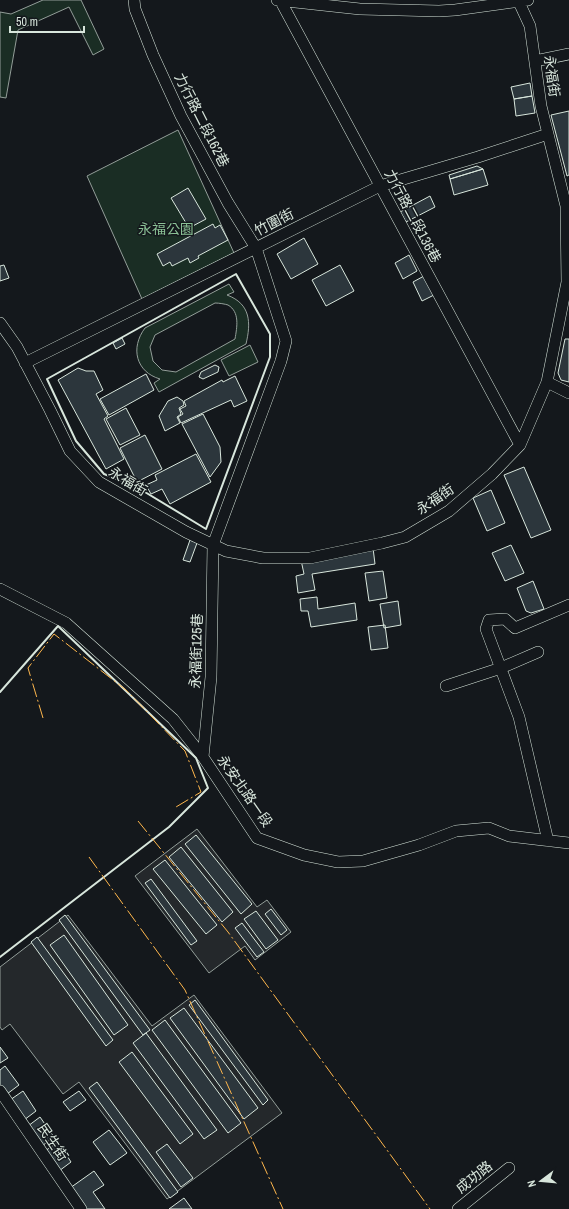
<svg xmlns="http://www.w3.org/2000/svg" width="569" height="1209" viewBox="0 0 569 1209" font-family="'Archivo Narrow','Noto Sans TC',sans-serif">
	<style>
		.green { fill: #1a2d24; stroke: #939e99; fill-rule: evenodd }
		.parking { fill: #24282b; stroke: #939e99 }
		.building { fill: #2c363c; stroke: #d8e6dc }
		.lines { fill: none; stroke-linecap: round; stroke-linejoin: round }
		.minor-casing { stroke: #d8e6dc; stroke-width: 12 }
		.minor { stroke: #14181c; stroke-width: 11 }
		.wall { stroke: #d8e6dc; stroke-width: 2 }
		.power { stroke: #ffb74d; stroke-width: 1; stroke-dasharray: 14 3 2 3; stroke-linecap: butt }
		.labels { text-anchor: middle; stroke-width: 3; stroke-linejoin: round; paint-order: stroke }
		.street-label { font-size: 14px; fill: #d8e6dc; stroke: #14181c }
		.park-label { font-size: 14px; fill: #8ac095; stroke: #14181c }
	</style>
	<rect width="100%" height="100%" fill="#14181c"/>
	<path class="green" d="M43,0h38l23,49 -11,6 -24,-48 -51,23 -12,68 -6,-1v-85l11,2z
		M178,130l56,123 -92,46 -55,-123z
		M229,284l5,8 -7,3c24,9 24,28 19,49l-87,48 -5,-9 6,-4c-24,-7 -30,-31 -15,-51zM215,303c4,0 10,1 13,2 12,7 9,22 7,34l-59,33 -14,-2 -9,-9 -3,-14 5,-12z
		M250,345l8,17 -29,14 -8,-16z"/>
	<path class="parking" d="M197,829l60,78 10,-7 24,32 -36,28 -10,-14 -36,27 -74,-97z
		M68,915l84,111 42,-31 88,118 -115,86 -88,-117 -16,12 -53,-70 -8,6 -2,-3v-60z"/>
	<path class="building" d="M530,83l2,13 -18,3 -3,-12z
		M532,96l3,17 -19,3 -2,-17z
		M569,111v64l-2,1 -16,-61z
		M477,166l6,3 -33,10 -1,-4z
		M483,169l5,16 -34,10 -4,-16z
		M188,188l18,31 -17,9 -18,-30z
		M430,196l5,11 -29,15 -6,-10z
		M213,224l2,4 5,-3 8,15 -30,16 1,2 -9,5 -2,-5 -16,8 -2,-4 -7,4 -6,-12z
		M304,238l14,26 -27,15 -14,-25z
		M409,255l8,16 -14,8 -8,-16z
		M4,265l5,13 -9,3v-15z
		M340,265l14,26 -28,15 -14,-26z
		M424,276l10,19 -12,6 -9,-19z
		M122,338l3,6 -9,5 -3,-6z
		M565,339h4v43l-8,-2 -3,-7z
		M215,365l4,2 -1,5 -15,7 -4,-2 2,-5z
		M78,368l8,3h8l9,19 -7,4 12,22 -4,3 20,40 -18,10 -48,-89z
		M146,374l8,16 -45,25 -9,-16z
		M235,376l12,25 -13,6 -3,-7 -50,23 -3,-6 5,-3 -3,-5 6,-3 -2,-5 38,-21 1,2z
		M177,397l6,4 1,4 -5,3 2,6 -4,3 3,6 -15,8 -6,-15 9,-15z
		M126,408l14,27 -20,10 -14,-26z
		M203,414l17,33 1,15 -11,15 -28,-53z
		M145,435l17,34 -25,13 -17,-34z
		M196,454l15,28 -41,22 -8,-15 -11,5 -5,-9 11,-5 -2,-5z
		M524,467l27,63 -20,8 -27,-63z
		M491,490l14,33 -18,8 -14,-33z
		M190,540l7,3 -7,19 -7,-2z
		M511,545l13,28 -19,8 -13,-28z
		M373,548l2,16 -63,10 3,16 -17,3 -2,-17 8,-2 -3,-14z
		M383,571l4,27 -18,3 -4,-28z
		M533,581l11,28 -13,4 -5,-2 -9,-23z
		M317,597l1,12 37,-6 2,17 -46,7 -3,-16h-7l-1,-12z
		M398,601l3,24 -17,3 -4,-24z
		M385,625l3,23 -17,2 -3,-23z
		M196,835l56,69 -11,10 -56,-70z
		M181,847l52,65 -11,10 -53,-65z
		M165,860l52,65 -11,9 -53,-65z
		M151,879l46,62 -6,4 -46,-62z
		M271,909l16,21 -6,5 -16,-21z
		M256,911l22,29 -12,9 -22,-30z
		M65,915l85,115 -7,5 -84,-115z
		M242,923l22,29 -7,5 -22,-29z
		M64,935l64,90 -14,10 -64,-90z
		M37,937l76,103 -7,6 -75,-104z
		M195,1000l73,100 -5,5 -74,-100z
		M184,1008l74,100 -14,11 -74,-101z
		M165,1020l76,103 -13,10 -76,-103z
		M146,1033l71,97 -13,9 -71,-96z
		M0,1047l8,11 -8,5z
		M132,1052l61,82 -13,10 -61,-82z
		M5,1066l14,19 -12,9 -7,-9v-15z
		M97,1082l81,110 -8,6 -81,-110z
		M23,1091l13,20 -12,9 -14,-20z
		M79,1091l7,9 -16,11 -7,-9z
		M40,1117l14,20 -12,9 -14,-20z
		M109,1130l18,23 -17,12 -17,-23z
		M58,1142l13,20 -12,9 -14,-20z
		M167,1144l26,34 -12,9 -25,-35z
		M94,1171l10,14 -11,7 12,17h-20l-15,-21z
		M184,1198l8,11h-23z"/>
	<g class="lines">
		<defs>
			<path id="minor" d="M134,0l1,9 18,46 28,61 47,87 28,45 30,93 -5,20 -68,184 -2,132 -8,80
				M277,0l83,9 79,2 16,-1 73,-10
				M280,0l240,445
				M535,61l34,-7
				M0,323l17,24 33,63 20,41 29,31 87,50 40,19 37,7h47l72,-15 23,-6 44,-26 43,-37 28,-29 27,-63 20,-100 -1,-76 -25,-100 -11,-80 -12,-26
				M25,363l355,-177 98,-29 70,-23
				M547,382l22,11
				M0,589l66,34 107,96 30,38 54,81 47,17 34,7 25,-1 56,-16 37,-14 33,-3 20,8 60,7
				M446,686l55,-18 37,-16
				M548,841l-29,-124 -33,-88 3,-9 16,-1 10,9 54,-23
				M0,1091l81,118
				M458,1209l51,-41"/>
		</defs>
		<use href="#minor" class="minor-casing"/>
		<use href="#minor" class="minor"/>
		<path class="wall" d="M236,274l34,60v23l-64,172 -71,-43 -31,-12 -28,-33 -29,-62z
			M0,692l58,-66 138,132 12,30 -39,39 -169,130"/>
		<path class="power" d="M43,718l-15,-50 26,-34 72,56 59,61 16,41 -25,15
			M138,821l90,111 202,277
			M89,857l96,133 98,219"/>
	</g>
	<g class="labels">
		<g class="street-label">
			<text transform="translate(552 76) rotate(82)" y="5">永福街</text>
			<text transform="translate(202 120) rotate(63)" y="5">力行路二段162巷</text>
			<text transform="translate(413 216) rotate(62)" y="5">力行路二段136巷</text>
			<text transform="translate(274 222) rotate(-27)" y="5">竹圍街</text>
			<text transform="translate(128 481) rotate(31)" y="5">永福街</text>
			<text transform="translate(435 499) rotate(-34)" y="5">永福街</text>
			<text transform="translate(196 651) rotate(-88)" y="5">永福街125巷</text>
			<text transform="translate(245 791) rotate(55)" y="5">永安北路一段</text>
			<text transform="translate(53 1142) rotate(56)" y="5">民生街</text>
			<text transform="translate(474 1177) rotate(-39)" y="5">成功路</text>
		</g>
		<g class="park-label">
			<text x="166" y="234">永福公園</text>
		</g>
	</g>
	<g transform="translate(541 1181) rotate(254)" stroke="#14181c" stroke-width="3" paint-order="stroke">
	<path d="M0-3L7 15L0 10L-7 15Z" fill="#d8e6dc"/>
	<text y="-6" font-size="11" font-weight="bold" text-anchor="middle" fill="#d8e6dc">N</text>
	</g>
	<path d="M10 26v6h74v-6" fill="none" stroke="#d8e6dc" stroke-width="2"/>
	<text x="16" y="26" font-size="12" fill="#d8e6dc" stroke="#14181c" stroke-width="3" paint-order="stroke">50 m</text>
</svg>
